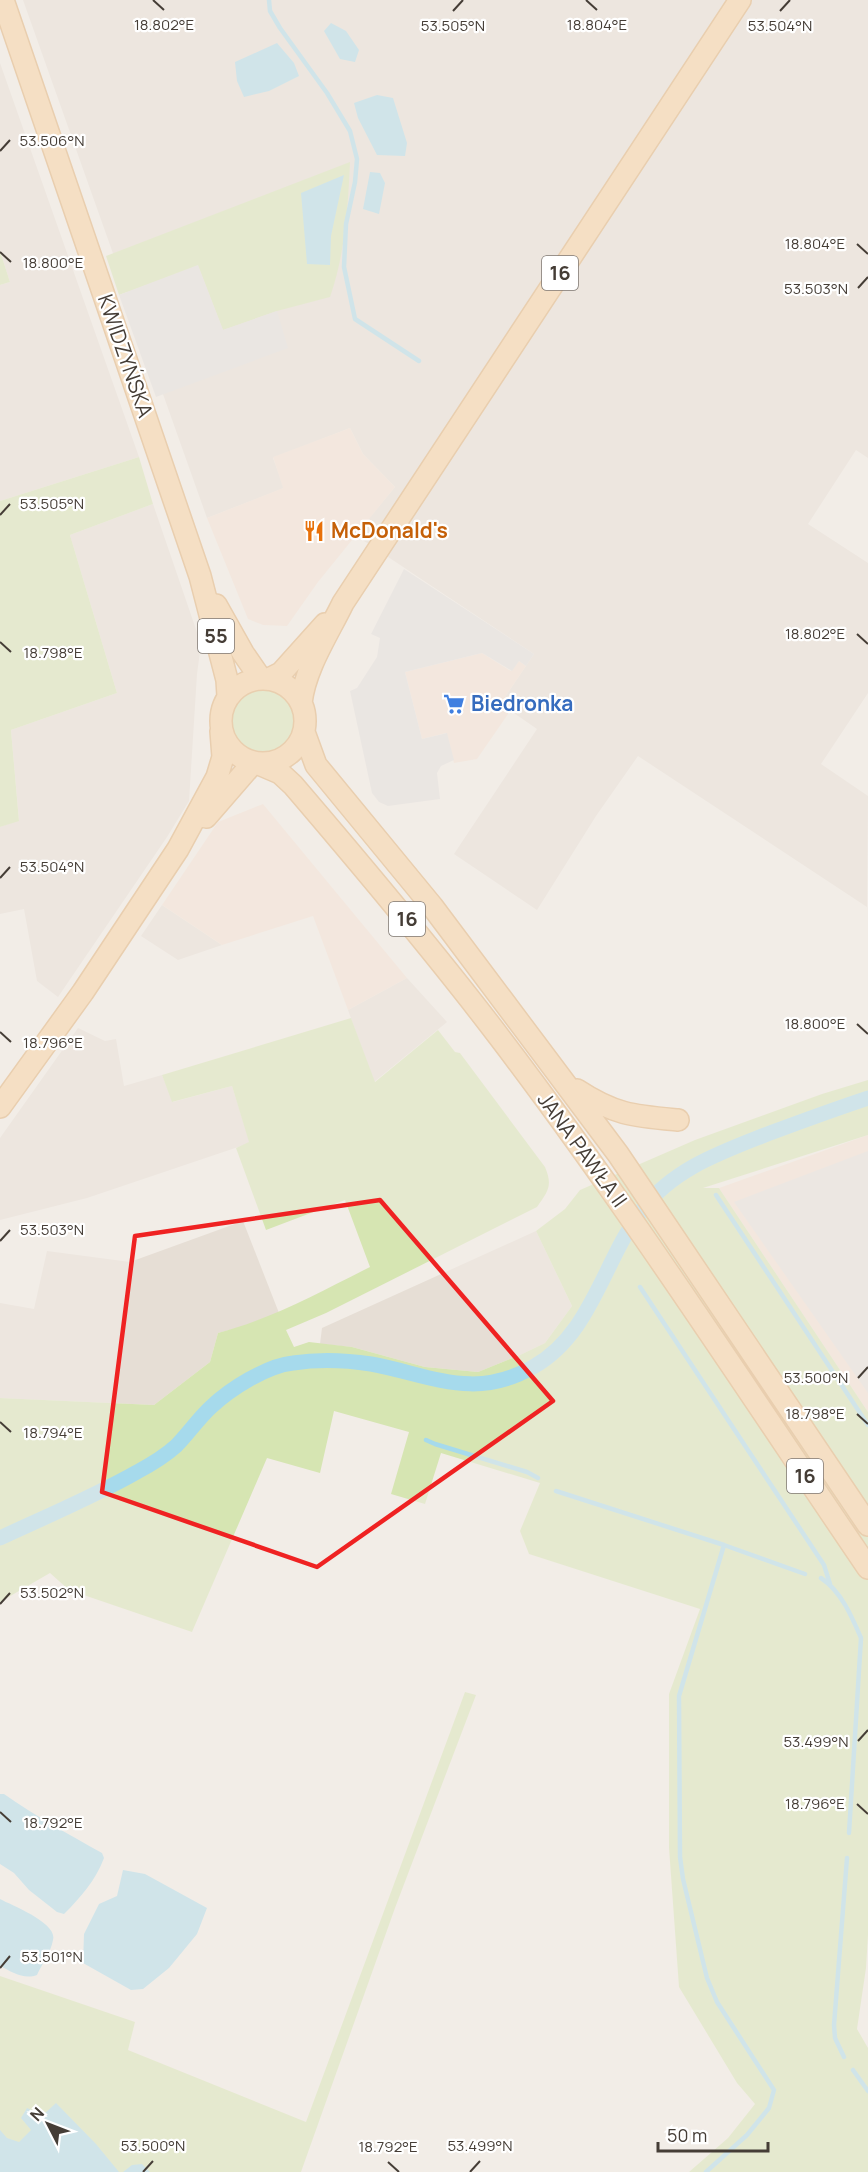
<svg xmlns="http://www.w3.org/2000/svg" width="868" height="2172" viewBox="0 0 868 2172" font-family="Manrope,sans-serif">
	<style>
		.residential { fill: #e6ded5 }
		.commercial { fill: #f3e1d3 }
		.industrial { fill: #e5dfdc }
		.green { fill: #d6e5b2 }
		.parking { fill: #e1dedc }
		.water { fill: #a6daec }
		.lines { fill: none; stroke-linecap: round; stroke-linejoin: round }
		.stream { stroke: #a6daec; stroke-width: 4.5 }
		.canal { stroke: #a6daec; stroke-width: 15 }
		.major-casing { stroke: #dda96a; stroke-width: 24 }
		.major { stroke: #f9cf99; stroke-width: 21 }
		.marked { fill: none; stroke: #ef2222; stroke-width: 4.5; stroke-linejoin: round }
		.ticks { fill: none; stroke: #453d36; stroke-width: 2 }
		.labels { text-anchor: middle; stroke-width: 4.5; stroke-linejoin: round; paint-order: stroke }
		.shield { fill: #fff; stroke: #7d7772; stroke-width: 1.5 }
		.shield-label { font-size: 20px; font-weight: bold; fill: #453d36 }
		.street-label { font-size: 21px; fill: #453d36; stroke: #fff }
		.food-label { font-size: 21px; font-weight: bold; fill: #c56008; stroke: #fff; text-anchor: start }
		.shop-label { font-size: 21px; font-weight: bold; fill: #366cbe; stroke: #fff; text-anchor: start }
		.ticks-label { font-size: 15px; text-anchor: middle; fill: #453d36; stroke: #fff; stroke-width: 4.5; stroke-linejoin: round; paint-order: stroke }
	</style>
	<rect width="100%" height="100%" fill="#f2ede7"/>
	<path class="residential" d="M23,0h845v458l-12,-8 -48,74 60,39v130l-47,71 47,32 -1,111 -229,-151 -42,60 -59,94 -83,-56 83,-125 -26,-18 4,-7 -10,-7 29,-43 -179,-119 40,-48 -32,-33 -13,-26 -77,30 11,30 -77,30z
		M0,63l139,394 -139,44v-216l10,-3 -10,-31z
		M153,504l48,140 -4,30 -8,127 -22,36 -109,160 -21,-16 -13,-72 -24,5v-87l19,-7 -8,-90 106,-37 -47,-158z
		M162,905l60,40 -44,15 -37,-24z
		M407,978l40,44 -73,60 -26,-72z
		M78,1028l27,13 11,-2 8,47 38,-11 11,27 59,-16 18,57 -163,55 -87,22v-82z
		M243,1221l36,92 -30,12 -31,8 -8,29 -56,43 -154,-7v-95l34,6 13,-58 83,11z
		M536,1231l36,75 -27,37 -25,12 -42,17 -53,-5 -73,-20 -32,-3 2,-16z"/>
	<path class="commercial" d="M350,428l13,26 32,33 -77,95 -31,44 -24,-1 -15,-6 -41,-101 76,-30 -10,-31z
		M482,653l29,18 8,-10 7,5 -21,31 10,7 -38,55 -23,4 -8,-30 -24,6 -17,-67z
		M263,804l144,174 -59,32 -35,-94 -91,29 -60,-40 56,-83z
		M868,1135v277l-149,-224z"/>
	<path class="industrial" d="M868,1151v242l-134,-191z"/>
	<path class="green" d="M350,162c-2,46 -5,92 -20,135l-53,14 -54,19 -25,-64 -79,29 -13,-39z
		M0,251l10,31 -10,3z
		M139,457l14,47 -83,31 47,158 -106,37 8,91 -19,6v-326z
		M227 723a34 34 0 1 1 68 0a34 34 0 1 1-68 0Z
		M351,1018l24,64 63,-52 17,22 5,1 85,114c8,19 3,24 -8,40l-211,106 -40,17 8,17 15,-5 43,5 73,20 53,5 42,-17 25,-12 27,-37 -36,-75 29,-22 15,-19 115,-50 127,-46 46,-14v55l-165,53h16l149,224v523l-2,33 -9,61 11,19v124h-179l39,-34 27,-34 -18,-21 -58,-96 -10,-139v-154l31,-85 -171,-55 -9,-23 20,-48 -99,-30 -16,51 -34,-10 18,-62 -75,-21 -14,62 -53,-15 -75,174 -123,-42 -19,-17 -50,29v-204l154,7 56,-43 8,-29c54,-14 102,-41 152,-66l-25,-67 -79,30 -30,-82 13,-6 -17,-56 -60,16 -10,-27z
		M465,1692l11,3 -81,213 -94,264h-301v-196l135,46 -7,28 178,72z"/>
	<path class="parking" d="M198,265l25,65 54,-19 11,37 -132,49 -37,-102z
		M404,569l130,85 -8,12 -7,-5 -7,10 -30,-18 -77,19 17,67 25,-6 7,27 -13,6 -4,7 3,26 -52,7 -9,-4 -7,-9 -22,-102 7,-3 20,-31 3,-19 -9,-4z"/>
	<path class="water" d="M331,23l15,8 13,19 -4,12 -15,-3 -16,-28z
		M277,43l17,20 5,13 -30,15 -25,6 -7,-16 -2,-19z
		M377,95l16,3 14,45 -2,13 -28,-1 -19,-37 -4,-15z
		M370,172l10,1 5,10 -6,31 -16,-5z
		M344,175l-13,61 -1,29 -23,-1 -6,-71z
		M0,1794h4c31,22 64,40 98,59l2,5c-8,22 -24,40 -40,56l-7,-2 -28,-22 -15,-17 -14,-9z
		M123,1870l22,4 62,34 -10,26 -28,34 -26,21 -12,1 -48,-27 1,-29 15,-30 18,-8z
		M0,1899c13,7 58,24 53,41 -2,12 -11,24 -16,35 -13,5 -25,-3 -37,-9z
		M56,2103l40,41 23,28h-119v-42l7,8 12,4 12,-12 -10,-12 6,-10 16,7z
		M142,2164l8,8h-27l9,-7z"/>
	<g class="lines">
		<path class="stream" d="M269,0l1,11 10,17 47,65 23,38 7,28 -2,23 -9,42 -2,43 11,52 64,42
			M716,1195l152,230
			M640,1287l184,278 6,19
			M426,1440l9,4 92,28 11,6
			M556,1491l168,54 -45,151 1,161 3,22 24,99 10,24 57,88 -5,18 -22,27 -41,37
			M724,1545l81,29
			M821,1578c20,13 31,39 40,60l-12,195
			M844,2057l-9,-19 -1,-13 13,-167
			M853,2070l15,21"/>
		<path class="canal" d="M0,1538c45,-21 93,-41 137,-66 13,-7 28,-16 39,-26 12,-12 22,-27 35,-39 19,-18 55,-41 82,-44 26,-4 52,-3 78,1 60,11 103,37 162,3 59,-33 70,-106 109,-157 32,-42 80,-58 128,-77 32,-12 65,-24 98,-35"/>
		<defs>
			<path id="major" d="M3,0l197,576 27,104 1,16
				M216,605l27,48 18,26
				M221 721a42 42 0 1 1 84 0a42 42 0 1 1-84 0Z
				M269,679l12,-6 44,-49
				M301,703c4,-35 27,-69 42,-100l397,-603
				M304,732l12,33 116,141 186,248 250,371
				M259,764l21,9 13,12c71,83 141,166 207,253 130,171 247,352 368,530
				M206,817l47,-54
				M577,1090c38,25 57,26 101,30
				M0,1107l83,-115 95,-143 39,-72 6,-20 -2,-26"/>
		</defs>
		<use href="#major" class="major-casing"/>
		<use href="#major" class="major"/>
	</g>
	<path d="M0 0H868V2172H0ZM380,1200l173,201 -236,166 -215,-75 33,-256z" fill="#f2ede7" fill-opacity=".55" fill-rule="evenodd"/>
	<path class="marked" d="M380,1200l173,201 -236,166 -215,-75 33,-256z"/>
	<path class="ticks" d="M153,0l11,10M586,0l11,10M453,11l10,-11M780,11l10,-11M0,151l10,-11M857,244l11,10M0,252l11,10M858,288l10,-11M0,515l10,-11M857,634l11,10M0,642l11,10M0,878l10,-11M857,1024l11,10M0,1032l11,10M0,1241l10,-11M858,1378l10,-11M857,1414l11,10M0,1422l11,10M0,1604l10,-11M858,1741l10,-11M857,1804l11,10M0,1812l11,10M0,1968l10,-12M388,2162l11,10M143,2172l10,-11M470,2172l10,-11"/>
	<defs>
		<symbol id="restaurant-bare" viewBox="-9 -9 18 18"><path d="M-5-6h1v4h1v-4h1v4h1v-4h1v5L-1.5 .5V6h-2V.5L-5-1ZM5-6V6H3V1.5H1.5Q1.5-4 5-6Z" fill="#e8710a" stroke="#fff" stroke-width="2.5" paint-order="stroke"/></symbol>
		<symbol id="supermarket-bare" viewBox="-9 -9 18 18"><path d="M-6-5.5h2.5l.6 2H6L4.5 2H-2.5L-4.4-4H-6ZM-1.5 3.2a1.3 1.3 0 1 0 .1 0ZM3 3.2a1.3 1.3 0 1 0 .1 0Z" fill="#3f7fe0" stroke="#fff" stroke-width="2.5" paint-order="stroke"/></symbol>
	</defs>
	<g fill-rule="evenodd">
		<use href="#restaurant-bare" x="299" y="516" width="30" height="30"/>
		<use href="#supermarket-bare" x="439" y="689" width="30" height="30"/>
	</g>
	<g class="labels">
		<g class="shield">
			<rect x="542" y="256" width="36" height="34" rx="4.5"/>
			<rect x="198" y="619" width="36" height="34" rx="4.5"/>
			<rect x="389" y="902" width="36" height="34" rx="4.5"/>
			<rect x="787" y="1459" width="36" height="34" rx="4.5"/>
		</g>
		<g class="shield-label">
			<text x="560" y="280">16</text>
			<text x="216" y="643">55</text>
			<text x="407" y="926">16</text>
			<text x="805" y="1483">16</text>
		</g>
		<g class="street-label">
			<text transform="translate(125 356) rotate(71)" y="7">KWIDZYŃSKA</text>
			<text transform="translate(582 1150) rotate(54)" y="7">JANA PAWŁA II</text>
		</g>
		<g class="food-label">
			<text x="331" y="538">McDonald's</text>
		</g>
		<g class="shop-label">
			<text x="471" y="711">Biedronka</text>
		</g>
	</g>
	<g class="ticks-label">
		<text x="164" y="30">18.802°E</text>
		<text x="597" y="30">18.804°E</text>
		<text x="780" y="31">53.504°N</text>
		<text x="453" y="31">53.505°N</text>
		<text x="52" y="146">53.506°N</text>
		<text x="815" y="249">18.804°E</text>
		<text x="53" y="268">18.800°E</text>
		<text x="816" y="294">53.503°N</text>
		<text x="52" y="509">53.505°N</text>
		<text x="815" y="639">18.802°E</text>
		<text x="53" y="658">18.798°E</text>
		<text x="52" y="872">53.504°N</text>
		<text x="815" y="1029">18.800°E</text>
		<text x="53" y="1048">18.796°E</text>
		<text x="52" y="1235">53.503°N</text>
		<text x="816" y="1383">53.500°N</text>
		<text x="815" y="1419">18.798°E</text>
		<text x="53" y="1438">18.794°E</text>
		<text x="52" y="1598">53.502°N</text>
		<text x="816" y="1747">53.499°N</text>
		<text x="815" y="1809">18.796°E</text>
		<text x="53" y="1828">18.792°E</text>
		<text x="52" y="1962">53.501°N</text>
		<text x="153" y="2151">53.500°N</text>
		<text x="480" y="2151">53.499°N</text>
		<text x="388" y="2152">18.792°E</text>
	</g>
	<g transform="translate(48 2124) rotate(312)" stroke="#ffffff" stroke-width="4.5" paint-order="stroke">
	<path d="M0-4.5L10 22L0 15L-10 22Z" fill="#453d36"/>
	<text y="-9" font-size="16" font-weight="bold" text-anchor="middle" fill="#453d36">N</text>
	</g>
	<path d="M658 2142v9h110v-9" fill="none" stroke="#453d36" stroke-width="3"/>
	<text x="667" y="2142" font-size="18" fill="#453d36" stroke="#ffffff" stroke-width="4.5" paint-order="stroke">50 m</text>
</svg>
